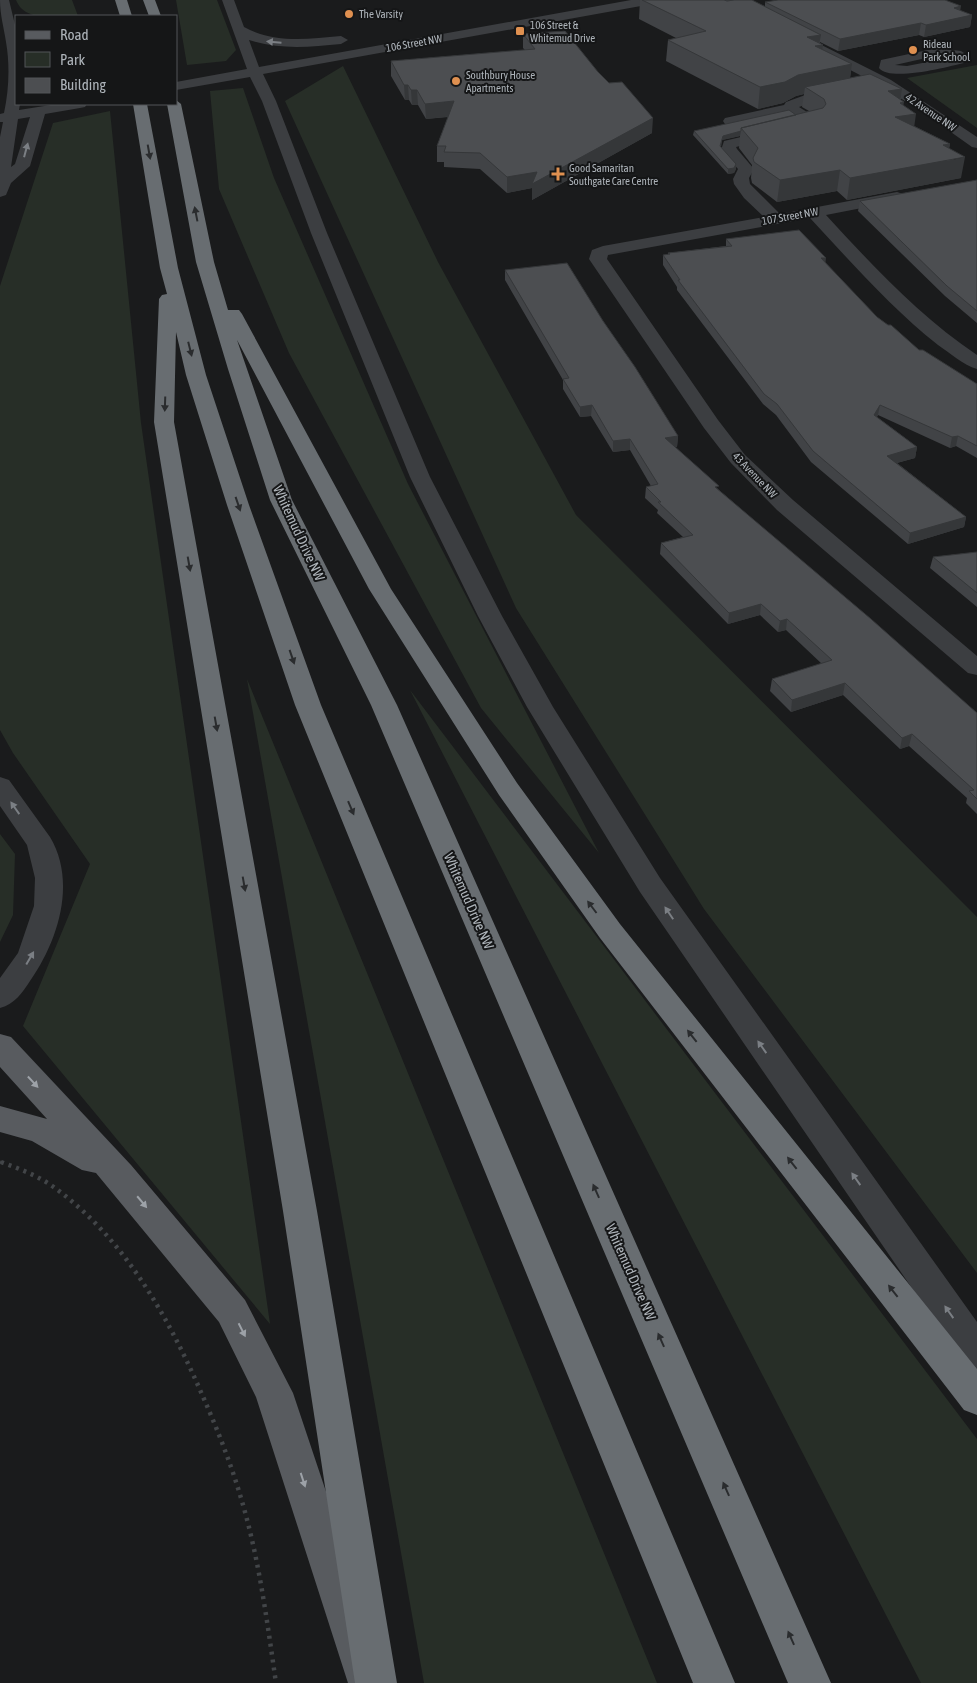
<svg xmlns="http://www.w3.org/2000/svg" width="977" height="1683" viewBox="0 0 977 1683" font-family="'Asap Condensed',sans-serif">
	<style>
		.green { fill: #272e27 }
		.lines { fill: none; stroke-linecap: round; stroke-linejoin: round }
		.path-far1 { stroke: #424548; stroke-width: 3; stroke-dasharray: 2.5 4; stroke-linecap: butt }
		.path { stroke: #424548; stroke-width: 4.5; stroke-dasharray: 3 5; stroke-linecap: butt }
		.minor { fill: #3c3e41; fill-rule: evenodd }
		.major { fill: #585b5f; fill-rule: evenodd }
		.highway { fill: #686d71; fill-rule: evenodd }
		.wall { fill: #414346 }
		.shaded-wall { fill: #353739 }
		.building { fill: #4c4e51; stroke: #353739 }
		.oneway { fill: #7b7f84 }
		.oneway2 { fill: #2a2c2e }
		.oneway3 { fill: #9da2a8 }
		.poi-dot { fill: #df9050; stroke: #151617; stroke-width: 2 }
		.labels { text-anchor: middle; stroke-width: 4; stroke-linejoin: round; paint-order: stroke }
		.far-poi-label { font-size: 11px; fill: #aeb4ba; stroke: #151617; text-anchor: start }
		.far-street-label { font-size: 11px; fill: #aeb4ba; stroke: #151617 }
		.street-label { font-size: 14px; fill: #aeb4ba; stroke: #151617 }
	</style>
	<rect width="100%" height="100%" fill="#1a1b1c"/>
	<path class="green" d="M16,0h56l6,16c-21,0 -53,7 -62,-16z
		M176,0h41l19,50 -10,11 -39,4z
		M977,65v63l-70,-50z
		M343,66l95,196 138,253 401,402v356l-273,-364 -188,-301 -231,-507z
		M243,88l31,90 134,306 191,369 -118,-145 -192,-355 -70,-164 -9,-98z
		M110,111l31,312 129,901 -247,-298 67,-162 -77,-111 -13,-23v-444l53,-163z
		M247,679l410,1004h-233z
		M410,690l567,749v244h-56z
		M0,834l15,20 -2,61 -13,27z"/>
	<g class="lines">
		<path class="path-far1" d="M0,1162l5,2"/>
		<path class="path" d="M1,1162c19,7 38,14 54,26 71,52 115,132 149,211 14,32 27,65 37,99 18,60 26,123 35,185"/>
		<path class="minor" d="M0,0h9l7,29v75h4l-1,6 38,-6h30l-2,3 -5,1 -35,6 -15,52 -19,17 -5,12 -6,2v-60l3,-15h-3v-8l4,-1c5,-23 6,-48 2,-71 -2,-14 -6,-27 -6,-42zM30,117l-15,47 -4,3 7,-48z
			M222,0h12l10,27c32,17 63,12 97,9l7,4 -7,4c-32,3 -61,6 -92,-4l10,27 372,-67h27l-6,4 -389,70 13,27 51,132 103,244 72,139 51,91 107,171 317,444v47l-13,-5 -324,-472 -113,-185 -49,-91 -68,-139 -99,-244 -49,-132 -12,-24 -74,13v-8l71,-13z
			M716,0h16l159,80 86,57v11l-5,-1 -48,-34 -43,-27z
			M937,48l24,3 9,6 -6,6c-17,4 -74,19 -85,5l2,-8zM947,56l6,1 -46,9 -12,-1 31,-7z
			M839,88l7,4 -2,3 -28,6 -17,6 21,13 2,3 -2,3 -84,21 1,2 17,20 -5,9 1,6 30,30 117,-22 6,2 2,3 -2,3 -77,15c47,51 93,101 151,140v14c-14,-4 -27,-16 -39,-24 -47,-37 -87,-83 -128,-127l-202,37 -1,4 111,161 27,35 48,45 184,156v19l-9,-2 -191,-163 -46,-47 -27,-35 -115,-169 3,-9 11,-4 161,-29 -20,-19 -10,-14 -1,-5 5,-10 -17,-19 3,-9 79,-19 -14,-9 -59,12 -5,-1 -2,-3 2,-3 59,-13 2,-3 22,-8z
			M0,777l9,3 41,57c27,45 8,104 -20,144 -8,12 -15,23 -30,27v-30l18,-25 16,-47 1,-28 -8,-33 -27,-39z"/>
		<path class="major" d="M0,1034l11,3 120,128 114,135 48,93 97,290h-42l-92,-286 -37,-75 -123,-149 -14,-3 -50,-29 -32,-9v-26l47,13 -47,-52z"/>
		<path class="highway" d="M115,0h12l5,16h-12z
			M143,0h12l6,16h-12z
			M176,100l5,4 33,158 14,48h11l3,4 149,275 126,194 103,141 357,445v46l-13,-5 -364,-472 -101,-143 -130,-206 -132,-249 55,160 105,205 434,978h-43l-417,-978 -101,-205 -42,-131 -32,-107 -29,-158h9z
			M133,104h14l31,164 28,107 43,130 72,200 414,978h-42l-398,-978 -68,-200 -41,-130 -10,-43 -2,90 143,789 80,472h-42l-72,-472 -129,-789 5,-123 3,-4 5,-1 -7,-26z"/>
	</g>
	<path class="wall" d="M640,0h84l3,1 38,5v-4l195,9 12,4 -2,12 -46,10 -5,-2 -81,16 -18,-9v1l3,2 -1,5 30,14 -2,14 52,11 -1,11 13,26 36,18 -1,4 12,30 -114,22 -10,-9 -60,11 -25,-19 -1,-5 1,-13 -13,-17 1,-12 -18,4 -1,7 15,22 -2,4 -6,1 -35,-39 1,-4 102,-16 13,-4 -7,-4 2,-13 -8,2 -13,7 -25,6 -92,-48 2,-21 8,-2 -37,-19z
		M523,34l75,38 54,61 -120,67v-12l-25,5 -27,-24 -36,-2v-5h-7v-16l11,-29 -22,2 -8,-14h-6l-3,-5h-4l-14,-24v-15l134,-11 -2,-2z
		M977,180v143l-32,-27 -87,-85 2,-10z
		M726,239l99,24 52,54 42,33 58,34v74l-21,-12 -6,2 -72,-33 -1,2 40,30 -2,11 -18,5 69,54 -2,10 -56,17 -97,-82 -35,-47 -13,-11 -86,-114v-3l-14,-22v-10h5v-2l58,-7z
		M505,270l98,51 75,115 -1,11h-2l44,43 258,223v101l-11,-11 1,-5 -58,-52 -9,3 -57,-54 -52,17 -21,-21 2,-12 50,-15 -36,-34 -8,2 -18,-17 -32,9 -68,-70 1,-11 22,-6 -26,-24 1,-3 -13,-12 1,-11 5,-1 -21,-36 -17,2 -22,-36 -11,1 -17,-28v-9l-58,-100z
		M977,552v55l-47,-39 3,-11z"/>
	<path class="shaded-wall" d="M961,6l-2,12 13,-3 -2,12 -46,10 2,-12 28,-17z
		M921,23l-2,12 -81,16 2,-12z
		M821,35l-2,10h4l-3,21 -13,-29z
		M852,64l-3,21 -44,2 -1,7 -8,2 -13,7 -25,6 2,-22 38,-12z
		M404,85h4l1,15h-4z
		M902,89l-2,14 4,-1 -3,14 15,-2 -3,21 -21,2 -4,-46z
		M411,90h6l1,15h-6z
		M454,101v15l-28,3 -1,-15z
		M653,118l-1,15 -120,67v-12l-25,5v-16z
		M741,131l-1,5 -18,4 -2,11 3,-15z
		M950,144l-3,17 18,-4 -4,21 -114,22 3,-22 93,-33z
		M736,164v5l-2,4 -6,1v-5z
		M840,170l-3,21 -60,11 3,-22z
		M821,258h5l-1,9z
		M592,405l-1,11 -11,1v-10z
		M880,405l-2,10 -6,10 2,-10z
		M678,436l-1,11 -13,2 1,-11z
		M958,436l-2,10 -6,2 2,-11z
		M630,439v11l-17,2v-11z
		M917,447l-2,11 -30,8 2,-10z
		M966,517l-2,10 -56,17 2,-11z
		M761,604l-1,11 -32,9 1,-11z
		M787,619l-1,11 -8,2 2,-11z
		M845,683l-2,12 -52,17 1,-12z
		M912,734l-3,12 -9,3 2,-11z"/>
	<path class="building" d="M642,0h82l3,1 7,-1h18l69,35 -14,2 16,8 -8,1 37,18 -54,11 -13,7 -25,5 -92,-47 38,-9z
		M778,0h167l16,6 -7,2 18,7 -46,10 -5,-2 -81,16 -75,-37z
		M565,31l33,41 11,11 13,-1 31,36 -121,66 5,-12 -30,5 -27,-24 -36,-1 2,-6h-9l17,-45 -29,3 -8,-14h-6l-3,-5h-4l-13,-24 144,-12 -12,-15z
		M870,74l32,15 -14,2 16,11 -4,1 16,11 -21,3 55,27 -7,1 22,12 -115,21 -10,-8 -60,10 -26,-18 -1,-4 5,-10 -17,-20 82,-20 3,-4 -2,-5 -19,-12z
		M789,110l7,5 -55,13v3l-18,5 -3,10 16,18 -2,4 -6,1 -34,-38z
		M977,180v131l-30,-25 -87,-85z
		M799,230l27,28h-5l56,59 11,8h3l28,25h4l54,34v62l-19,-10 -6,1 -72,-32 -6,10 43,32 -30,9 79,61 -56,16 -97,-82 -36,-47 -13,-10 -86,-114h2l-17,-25 7,-1 -2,-1 64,-7 -6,-7z
		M567,263l36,58 32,46 43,69 -13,2 54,48 -4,1 156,132 106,94v86l-8,-8 5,-1 -62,-56 -10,4 -57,-55 -53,17 -20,-21 60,-19 -45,-41 -7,2 -19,-17 -32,9 -68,-70 32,-8 -35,-33h3l-15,-15 12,-3 -28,-45 -17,2 -21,-36 -12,2 -17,-28 6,-1 -64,-108z
		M977,552v41l-44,-36z"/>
	<defs><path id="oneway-solid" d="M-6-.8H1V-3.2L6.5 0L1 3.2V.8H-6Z" transform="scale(1.25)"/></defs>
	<g class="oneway">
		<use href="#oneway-solid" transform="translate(274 42) rotate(-175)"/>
		<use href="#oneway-solid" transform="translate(26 150) rotate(-75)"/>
		<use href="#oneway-solid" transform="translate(15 808) rotate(-125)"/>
		<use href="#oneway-solid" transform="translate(669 913) rotate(-124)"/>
		<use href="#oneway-solid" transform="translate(30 958) rotate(-60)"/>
		<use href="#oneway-solid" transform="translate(762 1047) rotate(-125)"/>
		<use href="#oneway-solid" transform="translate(856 1179) rotate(-125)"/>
		<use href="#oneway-solid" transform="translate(949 1312) rotate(-125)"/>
	</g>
	<g class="oneway2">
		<use href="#oneway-solid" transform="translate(149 152) rotate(80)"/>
		<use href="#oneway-solid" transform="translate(196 214) rotate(-101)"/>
		<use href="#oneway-solid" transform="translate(190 349) rotate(76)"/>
		<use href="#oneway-solid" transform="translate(165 404) rotate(92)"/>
		<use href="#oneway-solid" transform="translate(238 504) rotate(71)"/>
		<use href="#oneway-solid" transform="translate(189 564) rotate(80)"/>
		<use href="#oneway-solid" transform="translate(292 657) rotate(71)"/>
		<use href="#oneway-solid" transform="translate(216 724) rotate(80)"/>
		<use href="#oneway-solid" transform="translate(351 808) rotate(67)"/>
		<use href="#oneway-solid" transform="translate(244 884) rotate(80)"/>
		<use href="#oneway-solid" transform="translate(592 907) rotate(-127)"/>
		<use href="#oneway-solid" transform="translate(692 1036) rotate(-128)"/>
		<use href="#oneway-solid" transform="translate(792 1163) rotate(-128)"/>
		<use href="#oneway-solid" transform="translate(596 1191) rotate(-114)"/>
		<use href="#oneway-solid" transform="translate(893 1291) rotate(-128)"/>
		<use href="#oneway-solid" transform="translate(661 1340) rotate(-114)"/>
		<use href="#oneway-solid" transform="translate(726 1489) rotate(-114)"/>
		<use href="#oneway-solid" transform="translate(791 1638) rotate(-114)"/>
	</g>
	<g class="oneway3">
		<use href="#oneway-solid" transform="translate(33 1082) rotate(47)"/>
		<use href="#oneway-solid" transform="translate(142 1202) rotate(50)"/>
		<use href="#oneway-solid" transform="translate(242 1330) rotate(63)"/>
		<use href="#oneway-solid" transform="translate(303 1480) rotate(72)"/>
	</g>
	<g class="poi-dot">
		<circle cx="349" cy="14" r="5"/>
		<rect x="515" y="26" width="10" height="10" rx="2.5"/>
		<circle cx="913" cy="50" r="5"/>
		<circle cx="456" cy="81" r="5"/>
		<path d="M555.5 166.5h5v5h5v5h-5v5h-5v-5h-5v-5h5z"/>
	</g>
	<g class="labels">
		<g class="far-poi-label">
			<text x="359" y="18">The Varsity</text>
			<text x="530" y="29">106 Street &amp;<tspan x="530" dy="13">Whitemud Drive</tspan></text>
			<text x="923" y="48">Rideau<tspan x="923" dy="13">Park School</tspan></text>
			<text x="466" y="79">Southbury House<tspan x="466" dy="13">Apartments</tspan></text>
			<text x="569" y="172">Good Samaritan<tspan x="569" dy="13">Southgate Care Centre</tspan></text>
		</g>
		<g class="far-street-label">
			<text transform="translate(414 43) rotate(-10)" y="4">106 Street NW</text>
			<text transform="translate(931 112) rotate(34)" y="4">42 Avenue NW</text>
			<text transform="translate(790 216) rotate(-10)" y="4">107 Street NW</text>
			<text transform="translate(755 475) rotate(46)" y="4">43 Avenue NW</text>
		</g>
		<g class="street-label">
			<text transform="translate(299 533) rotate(65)" y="5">Whitemud Drive NW</text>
			<text transform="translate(469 901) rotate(66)" y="5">Whitemud Drive NW</text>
			<text transform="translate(631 1272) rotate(66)" y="5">Whitemud Drive NW</text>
		</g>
	</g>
	<rect x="15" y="15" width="162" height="90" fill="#151617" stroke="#525558"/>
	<rect x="25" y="31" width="25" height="8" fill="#585b5f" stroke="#525558"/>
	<text x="60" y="40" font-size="15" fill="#aeb4ba">Road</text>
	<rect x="25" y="52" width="25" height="15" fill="#272e27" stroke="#525558"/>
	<text x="60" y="65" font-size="15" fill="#aeb4ba">Park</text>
	<rect x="25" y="78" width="25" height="15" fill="#4c4e51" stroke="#525558"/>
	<text x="60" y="90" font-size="15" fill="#aeb4ba">Building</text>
</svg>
